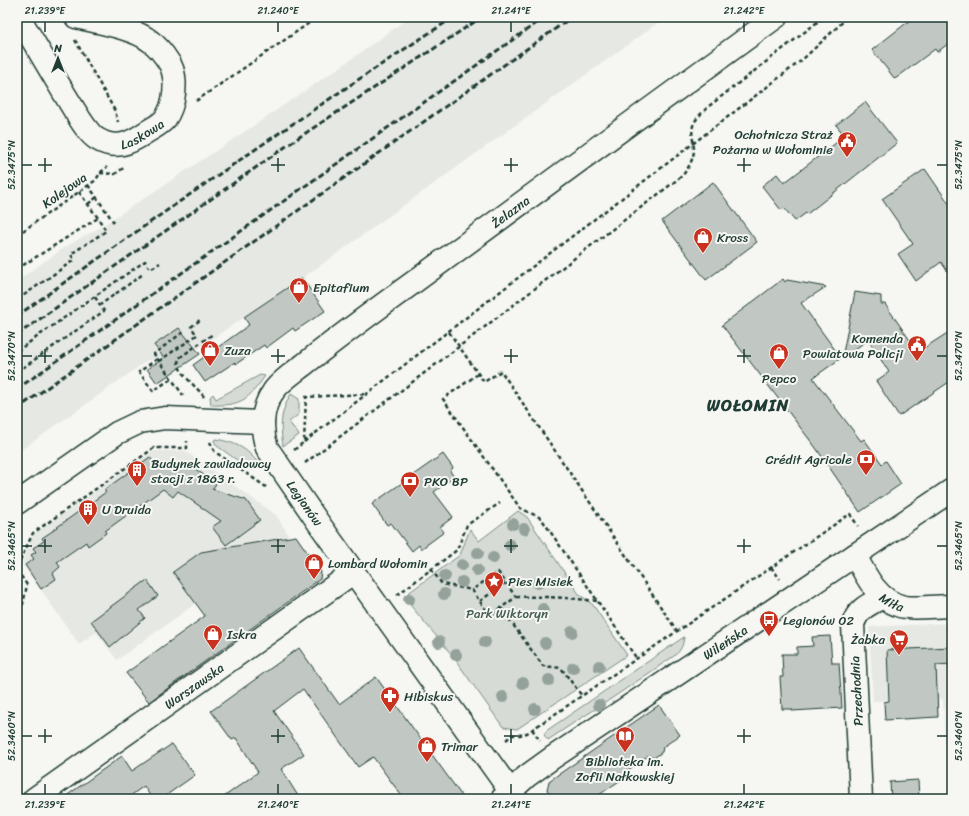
<svg xmlns="http://www.w3.org/2000/svg" width="969" height="816" viewBox="0 0 969 816" font-family="Sriracha,sans-serif">
	<style>
		.built { fill: #e6e8e4 }
		.green { fill: #d6dbd6; stroke: #7a8c85 }
		.building { fill: #c1c8c3; stroke: #1f3d34 }
		.lines { fill: none; stroke-linecap: round; stroke-linejoin: round }
		.minor-casing { stroke: #1f3d34; stroke-width: 25 }
		.path { stroke: #1f3d34; stroke-width: 2.5; stroke-dasharray: 4 3; stroke-linecap: butt }
		.minor { stroke: #f6f6f2; stroke-width: 22 }
		.rail { stroke: #1f3d34; stroke-width: 3; stroke-dasharray: 6 3; stroke-linecap: butt }
		.tree { fill: #94a29b }
		.ticks { fill: none; stroke: #1f3d34; stroke-width: 1.5 }
		.labels { text-anchor: middle; stroke-width: 4; stroke-linejoin: round; paint-order: stroke }
		.street-label { font-size: 13px; fill: #1f3d34; stroke: #f6f6f2 }
		.poi-label { font-size: 13px; fill: #1f3d34; stroke: #f6f6f2; text-anchor: start }
		.park-label { font-size: 13px; fill: #445d54; stroke: #f6f6f2 }
		.district-label { font-size: 17px; font-weight: bold; letter-spacing: 1px; fill: #1f3d34; stroke: #f6f6f2 }
		.neatline { fill: none; stroke: #1f3d34; stroke-width: 1.5 }
		.ticks-label { font-size: 10px; text-anchor: middle; fill: #1f3d34 }
	</style>
	<rect width="100%" height="100%" fill="#f6f6f2"/>
	<filter id="ink" filterUnits="userSpaceOnUse"><feTurbulence type="fractalNoise" baseFrequency=".025" numOctaves="2"/><feDisplacementMap in="SourceGraphic" scale="8" xChannelSelector="R" yChannelSelector="G"/><feConvolveMatrix kernelMatrix="1 2 1 2 8 2 1 2 1" color-interpolation-filters="sRGB"/></filter>
	<g filter="url(#ink)">
		<path class="built" d="M410,17h256l-352,253 -41,28 -76,51 -49,11 -131,93v-172l44,-31 23,-14 12,-6 150,-99 100,-68z
			M153,451h32l91,64 13,21 -172,124 -21,-28 -17,12 -57,-81 12,-29z
			M952,623v124l-7,1 -2,-49 -70,2 -4,-74z"/>
		<path class="green" d="M260,375l5,1c-17,24 -24,30 -54,29l-1,-8 3,-3 3,5z
			M291,394l8,5v15l-10,8 10,13 -16,11c-3,-20 -3,-34 8,-52z
			M215,439c20,3 32,9 44,25l-8,6 -34,-24 -3,-5z
			M518,511l9,6 52,77 14,11 34,50 -110,74 -14,-2 -51,-72 -46,-55 1,-6 53,-39 10,-26 9,12z
			M684,637c-1,8 -3,14 -10,19l-72,49 -24,15 -30,20 -4,-5 2,-4z"/>
		<path class="building" d="M914,17h38v24l-15,11 -2,-3 -40,30 -23,-29z
			M865,102l32,41 -90,71 -1,-1 -11,8 -11,-13 -3,2 -19,-24 15,-12 7,9 61,-47 -9,-11z
			M925,169l27,39v70l-11,-16 -25,19 -18,-27 15,-10 -31,-45z
			M713,182l44,60 -51,38 -44,-59z
			M302,278l23,33 -30,20 -2,-3 -27,20 -2,-3 -28,19 -1,-2 -30,20 -12,-17 56,-40 -5,-8z
			M783,279l2,3 2,-2 39,7 -25,16 40,55 -28,20 48,63 3,-2 18,25 4,-3 15,23 -41,28 -44,-64 -94,-123z
			M855,292l26,4v8h4l33,48 34,-22v50l-53,36 -23,-35 13,-9 -21,-32 -26,18z
			M179,328l21,26 -43,29 -10,-14 17,-11 -10,-13z
			M443,454l10,14 -3,3 4,6 -20,15 19,25 -13,10 4,5 -23,17 -2,-4 -7,6 -21,-28 -4,2 -15,-21z
			M150,457l4,6 36,2 26,19 -4,5 34,11 14,20 -34,25 -14,-18 9,-6 -43,-30 -5,6 -10,-8 -58,42 1,2 -18,13 -2,-4 -29,20 3,5 -7,6 3,6 -15,10 -16,-24 9,-6 -3,-4 5,-3 -3,-4 11,-7 -2,-3 12,-8h-1l53,-38 -2,-2z
			M296,536l25,36 -1,7 -141,101 -30,22 -23,-29 79,-57 -32,-44 28,-20z
			M147,580l11,16 -19,14 6,8 -35,29 -19,-26z
			M830,636l2,27h7l3,45 -50,3v-2h-10l-2,-32h3l-1,-23h15v-7l16,-1 -1,-9z
			M952,647v17l-16,1 2,52 -53,3 -1,-18 5,-1 -2,-51z
			M299,648l40,56 37,-27 88,122h-60l-31,-42 -15,10 -55,-78 -29,22 30,43 -23,15 19,30h-79l37,-27 -22,-34 -4,2 -21,-29z
			M659,705l21,30 -17,12 -1,5 -8,6 -6,-2 -20,14v5l-35,24h-39l-7,-9 2,-9z
			M172,744l23,31 -34,24h-9l-8,-13 -18,13h-64l60,-43 10,15z
			M918,780l1,19h-28l-1,-17z"/>
		<g class="lines">
			<defs>
				<g id="minor">
					<path id="s1" d="M19,17c17,29 34,58 51,86 7,11 17,30 27,36 18,11 32,5 48,-6 6,-4 15,-8 20,-14 10,-14 13,-40 5,-55 -5,-8 -12,-18 -20,-23 -15,-13 -54,-19 -74,-24"/>
					<path d="M17,503l100,-70 23,-11 25,-4 98,4"/>
					<path id="s2" d="M855,555c11,22 24,48 50,52 15,2 32,-1 47,-1"/>
					<path id="s3" d="M34,799l320,-227"/>
					<path id="s4" d="M502,799l25,-23 25,-18 400,-268"/>
					<path id="s5" d="M516,799l-196,-274 -53,-77c-6,-17 -6,-40 6,-56 7,-11 23,-21 33,-29 35,-28 72,-55 108,-81 121,-89 241,-177 362,-265"/>
					<path d="M861,799l-8,-175c5,-16 17,-20 30,-27"/>
				</g>
			</defs>
			<use href="#minor" class="minor-casing"/>
			<path class="path" d="M75,40l40,71 3,11
				M196,101l122,-84
				M100,173l15,1 10,-7
				M88,185l27,39
				M79,192l19,26
				M88,204l9,-7
				M17,235l79,-55 4,-7 7,-6
				M17,269l81,-51 8,13 -35,23 3,6 -57,40
				M95,297l5,8
				M183,332l-29,22 29,41
				M449,332l35,50 17,-11 176,260
				M17,351l128,-90 5,8 10,-6
				M157,359l-18,13 14,19 18,-12
				M159,361l38,-26 -6,-8 10,-8
				M17,372l87,-61 -4,-6 43,-31
				M478,374l-35,25 77,109 21,10 96,141
				M204,397c-6,-10 -30,-26 -25,-39l34,-24
				M210,442l3,7 2,3 51,35
				M304,442l498,-382 46,-43
				M294,450l10,-8 2,-45 61,-3
				M305,463l134,-101 243,-186c6,-7 11,-16 12,-25 0,-10 -4,-19 0,-28 4,-7 10,-12 15,-17l115,-89
				M17,567l16,-34 121,-85h33v-7
				M771,567l9,12
				M431,569l11,15 30,6 18,26 26,-19 -18,-25 -26,18
				M17,570l10,15 -4,19 -6,7
				M397,595l60,-45 10,-25 33,-22
				M516,597c28,-1 54,1 81,4
				M480,601l25,-18
				M501,608l42,58 18,2 21,28
				M532,729l8,12
				M506,740l6,-5h8l7,-2 323,-219 8,12"/>
			<use href="#minor" class="minor"/>
			<path class="rail" d="M17,316c144,-102 288,-203 437,-299
				M17,335l281,-197 184,-121
				M17,389l528,-372
				M17,409l555,-392"/>
		</g>
		<g class="tree">
			<circle cx="513" cy="524" r="6"/>
			<circle cx="524" cy="529" r="6"/>
			<circle cx="510" cy="545" r="6"/>
			<circle cx="478" cy="553" r="6"/>
			<circle cx="493" cy="558" r="6"/>
			<circle cx="462" cy="565" r="6"/>
			<circle cx="477" cy="570" r="6"/>
			<circle cx="445" cy="576" r="6"/>
			<circle cx="462" cy="582" r="6"/>
			<circle cx="538" cy="583" r="6"/>
			<circle cx="444" cy="594" r="6"/>
			<circle cx="409" cy="599" r="6"/>
			<circle cx="543" cy="609" r="6"/>
			<circle cx="572" cy="632" r="6"/>
			<circle cx="439" cy="642" r="6"/>
			<circle cx="485" cy="642" r="6"/>
			<circle cx="545" cy="643" r="6"/>
			<circle cx="456" cy="655" r="6"/>
			<circle cx="599" cy="666" r="6"/>
			<circle cx="573" cy="668" r="6"/>
			<circle cx="549" cy="680" r="6"/>
			<circle cx="523" cy="683" r="6"/>
			<circle cx="503" cy="697" r="6"/>
			<circle cx="599" cy="705" r="6"/>
			<circle cx="535" cy="709" r="6"/>
		</g>
	</g>
	<path class="ticks" d="M45,22v10M278,22v10M511,22v10M744,22v10M45,158v14M278,158v14M511,158v14M744,158v14M22,165h10M38,165h14M271,165h14M504,165h14M737,165h14M937,165h10M45,349v14M278,349v14M511,349v14M744,349v14M22,356h10M38,356h14M271,356h14M504,356h14M737,356h14M937,356h10M45,539v14M278,539v14M511,539v14M744,539v14M22,546h10M38,546h14M271,546h14M504,546h14M737,546h14M937,546h10M45,729v14M278,729v14M511,729v14M744,729v14M22,736h10M38,736h14M271,736h14M504,736h14M737,736h14M937,736h10M45,784v10M278,784v10M511,784v10M744,784v10"/>
	<defs>
		<symbol id="civic-pin" viewBox="-11 -11 22 30"><path d="M0 17L-7.5 6A9.5 9.5 0 1 1 7.5 6Z" fill="#c8321e" stroke="#f6f6f2"/><path d="M-.6-6.5H3V-4.5H.6V-3L4-1V1h2V6H-6V1h2V-1L-.6-3ZM-1.2 2.5V6h2.4V2.5Z" fill="#fff"/></symbol>
		<symbol id="shop-pin" viewBox="-11 -11 22 30"><path d="M0 17L-7.5 6A9.5 9.5 0 1 1 7.5 6Z" fill="#c8321e" stroke="#f6f6f2"/><path d="M-5-2.5h2.3a2.7 3.5 0 0 1 5.4 0H5L5.5 6h-11ZM-1.5-2.5h3a1.5 2.3 0 0 0-3 0Z" fill="#fff"/></symbol>
		<symbol id="bank-pin" viewBox="-11 -11 22 30"><path d="M0 17L-7.5 6A9.5 9.5 0 1 1 7.5 6Z" fill="#c8321e" stroke="#f6f6f2"/><path d="M-6-4H6V4H-6ZM0-2.3a2.3 2.3 0 1 0 0 4.6a2.3 2.3 0 1 0 0-4.6Z" fill="#fff"/></symbol>
		<symbol id="building-pin" viewBox="-11 -11 22 30"><path d="M0 17L-7.5 6A9.5 9.5 0 1 1 7.5 6Z" fill="#c8321e" stroke="#f6f6f2"/><path d="M-4-6H4V6H1V3H-1V6H-4ZM-2.5-4.3h1.7v1.8h-1.7ZM.8-4.3h1.7v1.8H.8ZM-2.5-1h1.7V.8h-1.7ZM.8-1h1.7V.8H.8Z" fill="#fff"/></symbol>
		<symbol id="sight-pin" viewBox="-11 -11 22 30"><path d="M0 17L-7.5 6A9.5 9.5 0 1 1 7.5 6Z" fill="#c8321e" stroke="#f6f6f2"/><path d="M0-6L1.8-2.2L6-1.7L2.9 1.2L3.7 5.4L0 3.3L-3.7 5.4L-2.9 1.2L-6-1.7L-1.8-2.2Z" fill="#fff"/></symbol>
		<symbol id="bus-pin" viewBox="-11 -11 22 30"><path d="M0 17L-7.5 6A9.5 9.5 0 1 1 7.5 6Z" fill="#c8321e" stroke="#f6f6f2"/><path d="M-5-6H5V4H4V6H2V4H-2V6H-4V4H-5ZM-3.5-4V0h7V-4ZM-3.5 1.2v1.5H-2V1.2ZM2 1.2v1.5H3.5V1.2Z" fill="#fff"/></symbol>
		<symbol id="supermarket-pin" viewBox="-11 -11 22 30"><path d="M0 17L-7.5 6A9.5 9.5 0 1 1 7.5 6Z" fill="#c8321e" stroke="#f6f6f2"/><path d="M-6-5.5h2.5l.6 2H6L4.5 2H-2.5L-4.4-4H-6ZM-1.5 3.2a1.3 1.3 0 1 0 .1 0ZM3 3.2a1.3 1.3 0 1 0 .1 0Z" fill="#fff"/></symbol>
		<symbol id="pharmacy-pin" viewBox="-11 -11 22 30"><path d="M0 17L-7.5 6A9.5 9.5 0 1 1 7.5 6Z" fill="#c8321e" stroke="#f6f6f2"/><path d="M-2-6h4v4h4v4h-4v4h-4v-4h-4v-4h4Z" fill="#fff"/></symbol>
		<symbol id="library-pin" viewBox="-11 -11 22 30"><path d="M0 17L-7.5 6A9.5 9.5 0 1 1 7.5 6Z" fill="#c8321e" stroke="#f6f6f2"/><path d="M-6-4Q-3-5.5-.7-3.5V5Q-3 3-6 4ZM6-4Q3-5.5 .7-3.5V5Q3 3 6 4Z" fill="#fff"/></symbol>
	</defs>
	<g fill-rule="evenodd">
		<use href="#civic-pin" x="836" y="130" width="22" height="30"/>
		<use href="#shop-pin" x="692" y="226" width="22" height="30"/>
		<use href="#shop-pin" x="288" y="276" width="22" height="30"/>
		<use href="#civic-pin" x="906" y="334" width="22" height="30"/>
		<use href="#shop-pin" x="199" y="339" width="22" height="30"/>
		<use href="#shop-pin" x="768" y="342" width="22" height="30"/>
		<use href="#bank-pin" x="855" y="448" width="22" height="30"/>
		<use href="#building-pin" x="126" y="459" width="22" height="30"/>
		<use href="#bank-pin" x="399" y="470" width="22" height="30"/>
		<use href="#building-pin" x="77" y="498" width="22" height="30"/>
		<use href="#shop-pin" x="303" y="552" width="22" height="30"/>
		<use href="#sight-pin" x="483" y="570" width="22" height="30"/>
		<use href="#bus-pin" x="758" y="609" width="22" height="30"/>
		<use href="#shop-pin" x="202" y="623" width="22" height="30"/>
		<use href="#supermarket-pin" x="888" y="628" width="22" height="30"/>
		<use href="#pharmacy-pin" x="379" y="685" width="22" height="30"/>
		<use href="#library-pin" x="614" y="725" width="22" height="30"/>
		<use href="#shop-pin" x="416" y="735" width="22" height="30"/>
	</g>
	<g class="labels">
		<g class="street-label">
			<text dy="5" stroke="none"><textPath href="#s1" startOffset="194">Laskowa</textPath></text>
			<text transform="translate(64 190) rotate(-35)" y="5">Kolejowa</text>
			<text dy="5" stroke="none"><textPath href="#s5" startOffset="787">Żelazna</textPath></text>
			<text transform="translate(305 503) rotate(55)" y="5">Legionów</text>
			<text dy="5" stroke="none"><textPath href="#s2" startOffset="61">Miła</textPath></text>
			<text dy="5" stroke="none"><textPath href="#s4" startOffset="273">Wileńska</textPath></text>
			<text dy="5" stroke="none"><textPath href="#s3" startOffset="196">Warszawska</textPath></text>
			<text transform="translate(856 691) rotate(-93)" y="5">Przechodnia</text>
		</g>
		<g class="poi-label">
			<text x="833" y="139" text-anchor="end">Ochotnicza Straż<tspan x="833" dy="15">Pożarna w Wołominie</tspan></text>
			<text x="717" y="242">Kross</text>
			<text x="313" y="292">Epitafium</text>
			<text x="903" y="343" text-anchor="end">Komenda<tspan x="903" dy="15">Powiatowa Policji</tspan></text>
			<text x="224" y="355">Zuza</text>
			<text x="779" y="383" text-anchor="middle">Pepco</text>
			<text x="852" y="464" text-anchor="end">Crédit Agricole</text>
			<text x="151" y="468">Budynek zawiadowcy<tspan x="151" dy="15">stacji z 1863 r.</tspan></text>
			<text x="424" y="486">PKO BP</text>
			<text x="102" y="514">U Druida</text>
			<text x="328" y="568">Lombard Wołomin</text>
			<text x="508" y="586">Pies Misiek</text>
			<text x="783" y="625">Legionów 02</text>
			<text x="227" y="639">Iskra</text>
			<text x="885" y="644" text-anchor="end">Żabka</text>
			<text x="404" y="701">Hibiskus</text>
			<text x="441" y="751">Trimar</text>
			<text x="625" y="766" text-anchor="middle">Biblioteka im.<tspan x="625" dy="15">Zofii Nałkowskiej</tspan></text>
		</g>
		<g class="park-label">
			<text x="507" y="618">Park Wiktoryn</text>
		</g>
		<g class="district-label">
			<text x="748" y="411">WOŁOMIN</text>
		</g>
	</g>
	<rect width="969" height="816" fill="none" stroke="#f6f6f2" stroke-width="44"/>
	<g transform="translate(58 58)" stroke="#f6f6f2" stroke-width="3" paint-order="stroke">
	<path d="M0-3L7 15L0 10L-7 15Z" fill="#1f3d34"/>
	<text y="-6" font-size="11" font-weight="bold" text-anchor="middle" fill="#1f3d34">N</text>
	</g>
	<rect x="22" y="22" width="925" height="772" class="neatline"/>
	<g class="ticks-label">
		<text x="45" y="14">21.239°E</text>
		<text x="278" y="14">21.240°E</text>
		<text x="511" y="14">21.241°E</text>
		<text x="744" y="14">21.242°E</text>
		<text transform="translate(11 165) rotate(-90)" y="4">52.3475°N</text>
		<text transform="translate(958 165) rotate(-90)" y="4">52.3475°N</text>
		<text transform="translate(11 356) rotate(-90)" y="4">52.3470°N</text>
		<text transform="translate(958 356) rotate(-90)" y="4">52.3470°N</text>
		<text transform="translate(11 546) rotate(-90)" y="4">52.3465°N</text>
		<text transform="translate(958 546) rotate(-90)" y="4">52.3465°N</text>
		<text transform="translate(11 736) rotate(-90)" y="4">52.3460°N</text>
		<text transform="translate(958 736) rotate(-90)" y="4">52.3460°N</text>
		<text x="45" y="808">21.239°E</text>
		<text x="278" y="808">21.240°E</text>
		<text x="511" y="808">21.241°E</text>
		<text x="744" y="808">21.242°E</text>
	</g>
</svg>
